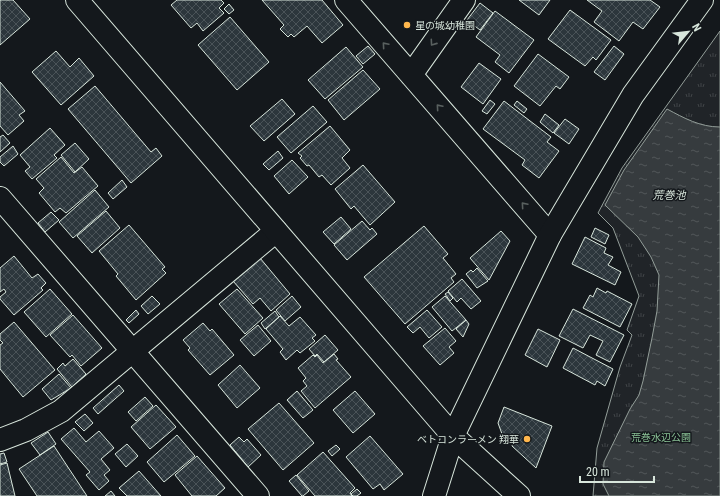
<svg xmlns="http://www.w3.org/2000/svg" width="720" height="496" viewBox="0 0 720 496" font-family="'Roboto Condensed','Noto Sans JP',sans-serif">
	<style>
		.park { fill: url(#park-tufts); stroke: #939e99 }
		.water { fill: url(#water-ripples); stroke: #939e99 }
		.building { fill: url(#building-cross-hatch); stroke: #d8e6dc }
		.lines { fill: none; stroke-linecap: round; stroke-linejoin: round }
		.street-casing { stroke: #d8e6dc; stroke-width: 24 }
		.secondary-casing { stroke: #d8e6dc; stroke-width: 24 }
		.street { stroke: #14181c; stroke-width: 22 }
		.secondary { stroke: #14181c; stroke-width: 22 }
		.oneway { stroke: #59605f }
		.poi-dot { fill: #ffb74d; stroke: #14181c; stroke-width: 1.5 }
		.labels { text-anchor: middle; stroke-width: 3; stroke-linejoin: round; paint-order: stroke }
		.poi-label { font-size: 10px; fill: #d8e6dc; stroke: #14181c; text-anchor: start }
		.park-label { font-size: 10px; fill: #8ac095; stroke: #14181c }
		.water-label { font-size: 11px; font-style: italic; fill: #d8e6dc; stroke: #14181c }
	</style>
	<defs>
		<pattern id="park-tufts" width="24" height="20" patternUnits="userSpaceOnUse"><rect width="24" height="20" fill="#202428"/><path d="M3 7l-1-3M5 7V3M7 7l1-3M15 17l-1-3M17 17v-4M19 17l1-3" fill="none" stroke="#404447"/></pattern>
		<pattern id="water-ripples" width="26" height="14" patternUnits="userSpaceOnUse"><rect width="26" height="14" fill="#363b3e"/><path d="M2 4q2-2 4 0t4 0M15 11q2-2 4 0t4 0" fill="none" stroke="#525759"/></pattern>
		<pattern id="building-cross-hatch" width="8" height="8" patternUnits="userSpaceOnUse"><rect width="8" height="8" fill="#2c363c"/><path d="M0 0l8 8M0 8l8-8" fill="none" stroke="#4a5358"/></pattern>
	</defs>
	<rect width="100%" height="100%" fill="#14181c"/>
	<path class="park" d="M720,31v465h-127l4,-48 23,-81 12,-32 -5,-5 12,-34 -26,-68 -15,-15 24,-45z"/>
	<path class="water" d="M667,109c17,9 33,18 53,18v369h-111l-6,-12 1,-22 26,-53 9,-14 4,-14 9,-43 5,-27 2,-36 -8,-18 -13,-20 -33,-32 19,-35z"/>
	<path class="building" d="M0,0h13l17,19 -30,26z
		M177,0h44l3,3 -5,5 5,5 -21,18 -6,-8 -6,5 -20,-23z
		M262,0h60l21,25 -21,18 -15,-17 -13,11 -3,-3 -3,3 -8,-8 4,-4z
		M519,0h31l-11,15z
		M587,0h63l10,7 -17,22 -10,-7 -14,19 -25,-19 8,-11z
		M480,3l13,10 -13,17 -13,-10z
		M229,4l5,6 -5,4 -5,-5z
		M570,10l41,30 -15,20 -3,-3 -8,9 -37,-27z
		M495,11l39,29 -25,33 -14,-11 5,-7 -24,-18z
		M230,17l39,45 -32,28 -39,-45z
		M368,46l7,8 -12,10 -7,-8z
		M614,46l10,8 -19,26 -11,-8z
		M346,47l17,20 -38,32 -17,-19z
		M56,51l14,16 9,-9 15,18 -33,29 -29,-33z
		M538,54l31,23 -9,12 -4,-3 -16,20 -26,-20z
		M479,63l22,16 -18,25 -22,-17z
		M363,70l17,19 -36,31 -16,-20z
		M0,82l25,29 -6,4 5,6 -16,14 -8,-9z
		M95,86l56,66 5,-4 6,8 -31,27 -63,-74z
		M282,99l13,15 -31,27 -14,-15z
		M490,100l5,4 -8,10 -5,-3z
		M504,101l47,36 -4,5 12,9 -20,27 -17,-13 3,-5 -42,-31z
		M517,101l10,8 -3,4 -10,-8z
		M313,106l14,16 -36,31 -14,-16z
		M545,114l14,11 -6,8 -13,-11z
		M565,119l14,10 -10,15 -15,-11z
		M330,126l20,24 -8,8 8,10 -19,17 -9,-10 -3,2 -10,-12 -2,1 -7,-8 2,-2 -4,-3z
		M50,128l15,17 -11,10 3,3 -25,21 -7,-8 5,-4 -10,-12z
		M3,135l7,8 -10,9v-15z
		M75,143l14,16 -14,13 -14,-17z
		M13,146l5,8 -14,12 -4,-4v-5z
		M278,151l5,7 -14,12 -6,-6z
		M61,157l13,16 8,-6 16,19 -32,27 -6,-5 -5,4 -16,-19 5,-5 -8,-9z
		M292,160l16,17 -19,17 -15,-18z
		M363,165l32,37 -25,23 -16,-19 -3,3 -16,-20z
		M122,180l5,7 -14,12 -5,-6z
		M95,190l14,17 -36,31 -14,-16z
		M106,211l14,17 -28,25 -15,-17z
		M51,212l8,8 -14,12 -7,-9z
		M341,217l10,12 -17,15 -11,-12z
		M362,221l8,9 2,-2 5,6 -30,26 -13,-15z
		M129,225l36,42 -3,2 4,4 -30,27 -20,-24 2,-2 -19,-23z
		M424,226l24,28 -5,4 13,16 -5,4 3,4 -49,42 -41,-47z
		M595,228l14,7 -4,9 -14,-7z
		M501,231l9,10 -21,39 -19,-22z
		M585,237l21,11 -2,5 9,4 -5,8 13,7 -6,13 -43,-21z
		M14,256l18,22 6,-4 8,9 -5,5 2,2 -29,25 -14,-16v-2l6,-5 -2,-3 -4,3v-24z
		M260,258l30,36 -19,17 -11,-13 -7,6 -20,-23z
		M477,268l11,13 -11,7 -11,-14 5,-4 2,2z
		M462,279l19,22 -10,8 -10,-11 -4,4 -9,-11z
		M597,288l9,5 1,-2 25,13 -12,23 -37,-19 7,-13 3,2z
		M50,289l22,25 -26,23 -22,-25z
		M237,289l26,29 -18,16 -26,-30z
		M448,292l5,6 -3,3 -5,-7z
		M152,296l8,8 -12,10 -7,-8z
		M292,296l9,11 -16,14 -9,-11z
		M445,296l21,24 -14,11 -20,-24z
		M573,309l51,26 -14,27 -14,-7 7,-14 -13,-6 -7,13 -24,-12z
		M136,310l3,4 -10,9 -3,-3z
		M427,310l15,17 -13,11 -9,-11 -7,6 -6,-6z
		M275,311l4,6 -14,12 -4,-6z
		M73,315l29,33 -21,18 -9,-11 -2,2 -20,-22z
		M280,316l9,10 11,-9 16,18 -4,3 3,3 -15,12 -3,-3 -11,10 -6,-8 3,-3 -17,-20z
		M466,320l3,4 -6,13 -7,-8z
		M14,322l41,48 -32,27 -23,-28v-24l3,-2 -3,-3v-6z
		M203,323l7,8 2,-2 22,26 -24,20 -22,-25 2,-2 -7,-8z
		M258,325l13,16 -17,15 -14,-16z
		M445,328l11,13 -7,6 5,6 -14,12 -17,-19z
		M538,329l22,11 -13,27 -22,-12z
		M325,335l13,15 -14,12 -7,-8 -2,2 -6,-7z
		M573,348l40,21 -8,17 -8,-5 -2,4 -32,-17z
		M334,354l4,5 -2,1 15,17 -36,31 -14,-17 6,-5 -4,-5 3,-3 -8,-10 15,-13 2,2 2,-2 6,8z
		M73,359l13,15 -14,13 -15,-18 6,-6 2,3z
		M240,365l20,23 -23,20 -19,-23z
		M59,374l12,14 -20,12 -9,-11z
		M119,385l5,6 -26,23 -5,-6z
		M297,391l16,19 -10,8 -16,-18z
		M355,391l20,23 -22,19 -20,-23z
		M145,397l8,9 -17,15 -8,-9z
		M279,403l35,40 -31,27 -35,-41z
		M156,405l20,22 -26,22 -19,-22z
		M504,407l48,19 -16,42 -24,-22 1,-3 -7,-3 2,-3 -6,-3 -4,-11z
		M85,414l8,9 -9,8 -9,-9z
		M74,428l12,14 13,-11 15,17 -13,11 9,11 -6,5 5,6 -10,9 -13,-15 4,-3 -29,-33z
		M48,432l8,12 -16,11 -9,-12z
		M177,435l18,21 -31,26 -17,-20z
		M370,436l33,38 -19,16 -4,-6 -7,5 -27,-32z
		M239,437l5,5 3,-3 14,16 -13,12 -18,-22z
		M127,444l11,12 -12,11 -11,-13z
		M336,445l4,4 -8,7 -4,-5z
		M54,446l33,50h-50l-18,-27z
		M323,452l32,36 -5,5 2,3h-37l-18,-21z
		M4,453l3,9 -7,2v-10z
		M197,456l28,32 -9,8h-24l-17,-21z
		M7,463l8,33h-15v-31z
		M139,471l22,25h-34l-8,-8z
		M296,475l13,16 -6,5h-1l-13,-15z
		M357,489l4,4 -4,3h-4l-2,-2z
		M111,491l4,5h-10z"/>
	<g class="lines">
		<defs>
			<path id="street" d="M346,0l204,235
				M411,75l53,-75
				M0,198l258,298
				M0,440l26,-10 35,-19 215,-180"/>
			<path id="secondary" d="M77,0l376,436 66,60
				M434,496l19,-60 97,-201 83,-140 69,-95"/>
		</defs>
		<use href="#street" class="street-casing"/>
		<use href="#secondary" class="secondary-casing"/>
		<use href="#street" class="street"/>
		<use href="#secondary" class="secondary"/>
	</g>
	<defs><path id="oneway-chevron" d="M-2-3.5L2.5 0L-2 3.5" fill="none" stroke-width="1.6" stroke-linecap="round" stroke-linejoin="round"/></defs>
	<g class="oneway">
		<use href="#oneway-chevron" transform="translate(433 43) rotate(125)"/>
		<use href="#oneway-chevron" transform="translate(385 45) rotate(-131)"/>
		<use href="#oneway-chevron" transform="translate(439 107) rotate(-131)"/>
		<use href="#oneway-chevron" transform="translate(524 205) rotate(-131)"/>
	</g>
	<g class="poi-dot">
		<circle cx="407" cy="25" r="4"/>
		<circle cx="527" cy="439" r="4"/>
	</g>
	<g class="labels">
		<g class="poi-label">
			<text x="415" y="29">星の城幼稚園</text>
			<text x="519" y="443" text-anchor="end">ベトコンラーメン 翔華</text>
		</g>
		<g class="park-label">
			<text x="661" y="441">荒巻水辺公園</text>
		</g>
		<g class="water-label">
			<text x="669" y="199">荒巻池</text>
		</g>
	</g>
	<g transform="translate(688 32) rotate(62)" stroke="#14181c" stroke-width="3" paint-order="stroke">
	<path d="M0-3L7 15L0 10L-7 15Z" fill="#d8e6dc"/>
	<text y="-6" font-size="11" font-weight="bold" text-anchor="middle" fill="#d8e6dc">N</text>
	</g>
	<path d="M580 476v6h74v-6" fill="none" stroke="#d8e6dc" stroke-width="2"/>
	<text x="586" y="476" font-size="12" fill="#d8e6dc" stroke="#14181c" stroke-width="3" paint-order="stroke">20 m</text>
</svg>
